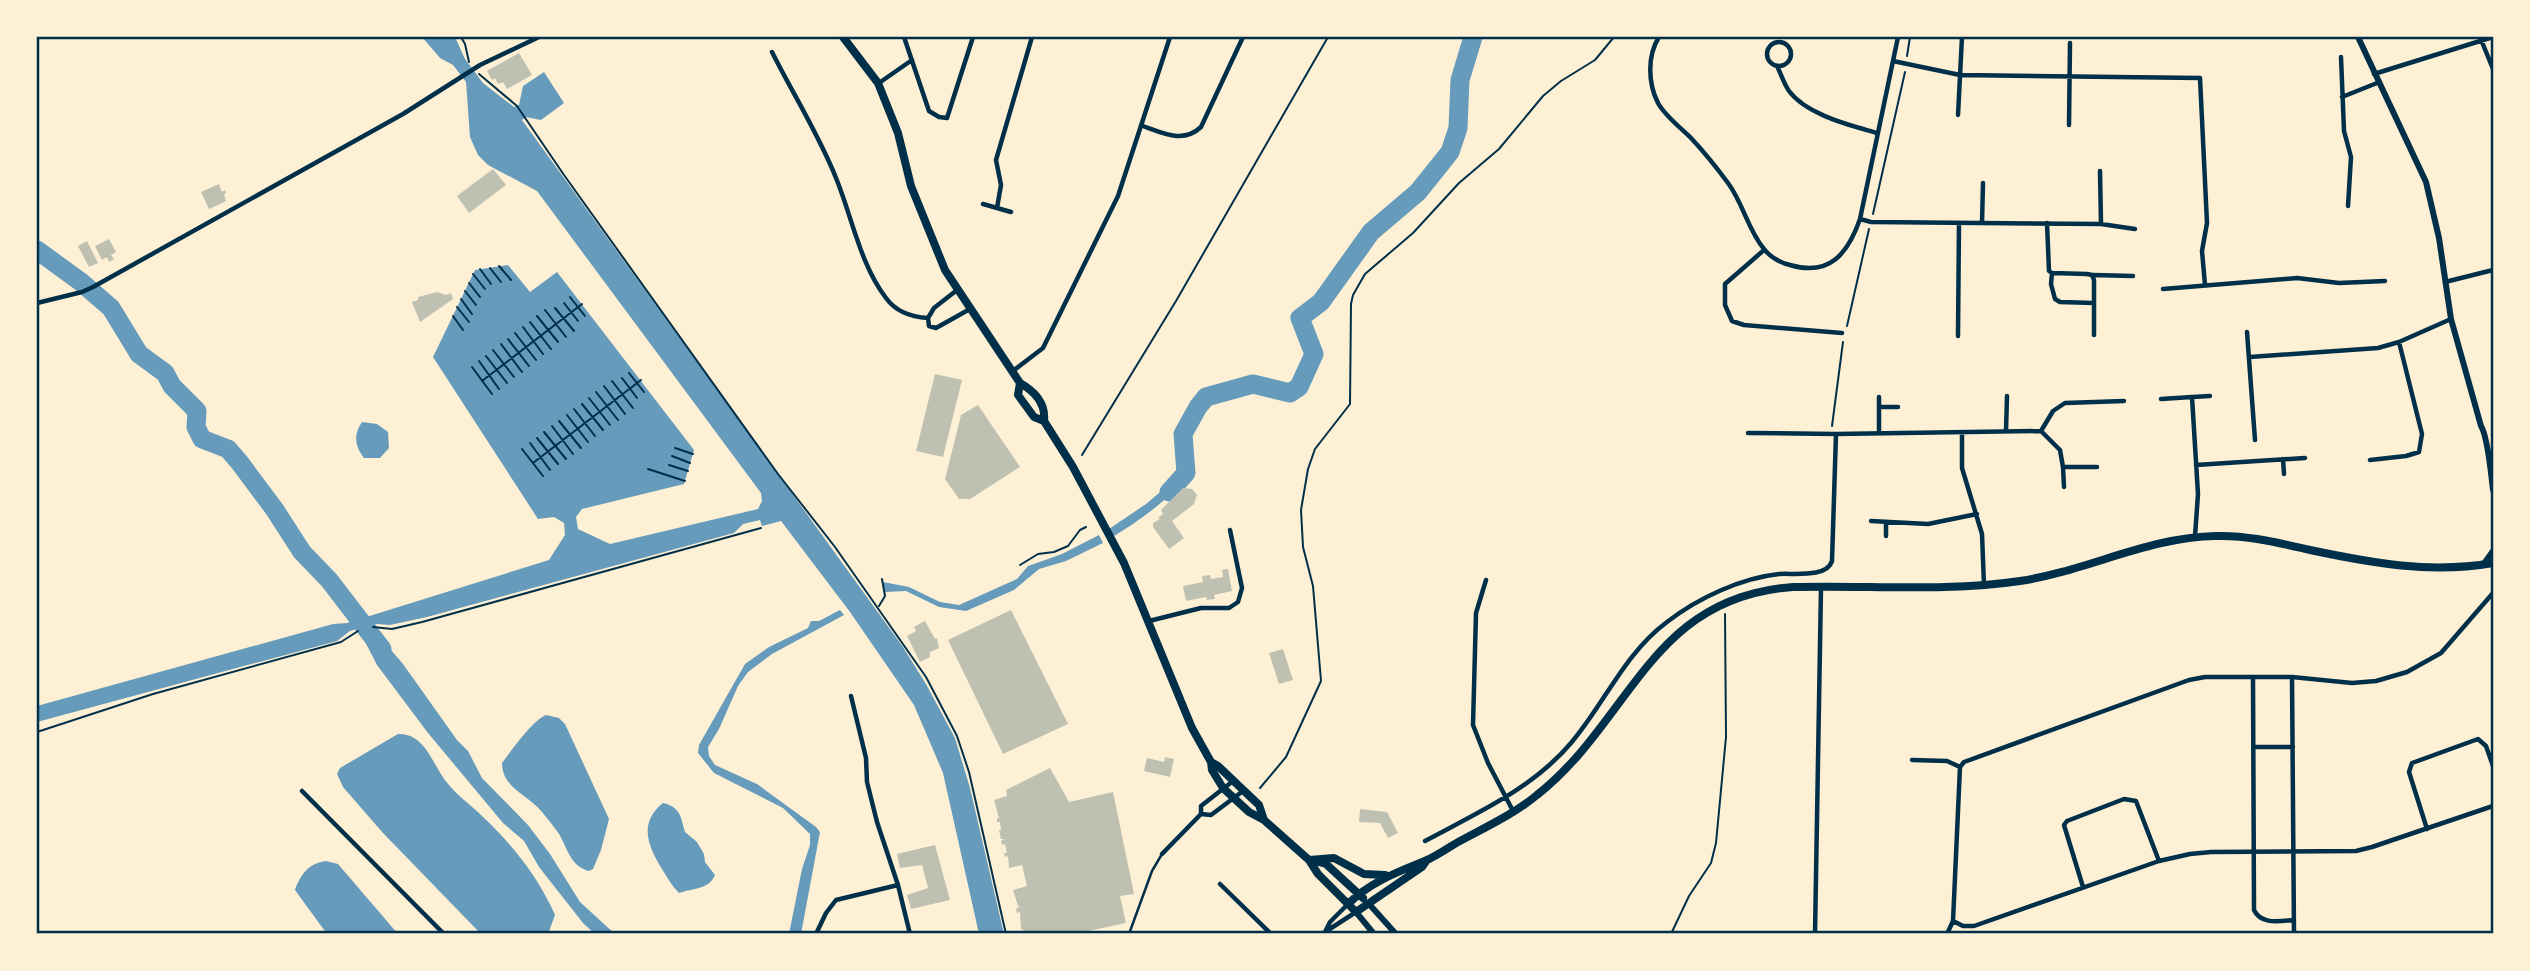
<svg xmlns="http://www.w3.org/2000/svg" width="2530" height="971" viewBox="0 0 2530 971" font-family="Inter,sans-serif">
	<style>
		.water { fill: #669bbc }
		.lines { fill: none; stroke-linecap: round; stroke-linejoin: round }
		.river { stroke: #669bbc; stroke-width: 19 }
		.building { fill: #bec0b2 }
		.path { stroke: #003049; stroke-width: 2 }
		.service { stroke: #003049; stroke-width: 2.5 }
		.minor { stroke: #003049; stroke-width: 4.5 }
		.tertiary { stroke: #003049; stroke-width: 6 }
		.primary { stroke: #003049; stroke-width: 8 }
		.neatline { fill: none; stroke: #003049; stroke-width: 2.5 }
	</style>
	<rect width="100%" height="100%" fill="#fdf0d5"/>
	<path class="water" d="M422,37h33l10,22 18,24 31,24 5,-2 4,-19 21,-14 20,31 -23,17 -15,-3 -4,3 381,527 23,37 29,54 15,50 34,146h-25l-36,-161 -29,-68 -64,-93 -69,-91 -19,5 -2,-6 -17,4 -9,9 -307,84 -37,8 -13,-1 -9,2 -18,5 -13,10 -300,81v-16l296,-82 14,-1 202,-63 16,-25 -1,-12 -10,-6 -16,2 -105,-162 42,-87 33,-5 22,27 27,-20 137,178 -10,34 -102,25 -6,8 2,12 32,15 148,-35 4,-8 -1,-8 -224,-302 -49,-26 -10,-10 -8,-18 -4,-55 -13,-17 -13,-7z
		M37,247l51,37 -11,6 -1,-6 -39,-28z
		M362,422l15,2 11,8 1,16 -9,10h-16c-9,-12 -11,-23 -2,-36z
		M1184,472l5,2c-13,20 -55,51 -77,63l-3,-8 37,-25z
		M1099,535l4,8 -37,18 -27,8 -25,21 -48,21 -27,-4 -33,-16 -21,1 -2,-10 26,5 31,15 19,3 58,-26 11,-13 34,-12z
		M840,610l4,5 -72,39 -24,18 -10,14 -19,43 -11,18 1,9 6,9 42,19 59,43 4,5 -19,102h-12l13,-65 8,-24v-11l-27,-26 -69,-35 -16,-20 1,-8 46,-81 24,-17 39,-19 3,-7h8z
		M373,629l30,35 54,76 11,11 14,27 46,47 22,29 30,48 35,32h-20l-12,-11 -44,-56 -15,-26 -21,-18 -75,-90 -51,-68 -17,-33z
		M546,715l13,3 6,6 44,95 -8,31 -8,19 -4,2c-19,-5 -21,-22 -30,-37 -5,-7 -11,-15 -17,-22 -15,-18 -40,-24 -40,-49 9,-12 31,-43 44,-48z
		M398,734c29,-1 35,34 51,51 9,11 22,20 32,30 31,29 57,61 74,100l-7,19h-67l-98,-101 -40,-46 -6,-13 3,-6z
		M663,803c18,4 18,15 22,29l12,10 7,12 1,8 10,13c-6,15 -23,13 -36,18 -7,-7 -12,-16 -17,-24 -14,-23 -24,-46 1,-66z
		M326,861l12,3 60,70h-71l-32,-44c5,-15 14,-27 31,-29z"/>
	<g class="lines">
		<path class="river" d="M37,250l44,32 30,26 28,46 26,19 7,13 25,25 -1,16 6,12 26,10 12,14 35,47 27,42 27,28 53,69
			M1169,492l17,-19 -3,-39 15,-27 8,-10 47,-13 37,9 9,-6 15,-33 -14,-36 21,-16 50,-70 47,-40 32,-40 8,-24 2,-48 13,-43"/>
	</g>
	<path class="building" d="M519,53l13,22 -25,14 -4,-7 -5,2 -3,-6 -3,2 -5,-9z
		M493,169l13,16 -37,28 -12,-17z
		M219,184l3,8 3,-2 1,3 -2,1 2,7 -17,8 -8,-17z
		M109,239l7,13 -5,3 3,4 -5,3 -2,-5 -5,3 -7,-14z
		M87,241l11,22 -9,4 -11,-21z
		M437,292l9,3 5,-2 2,6 -33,23 -8,-20 6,-2v-3z
		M935,374l27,6 -19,77 -27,-6z
		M978,405l42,62 -50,32h-11l-14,-20 16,-64z
		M1183,488l9,1 5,6 -3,9 -22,17 12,17 -15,11 -16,-22v-4l7,-4 -2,-1 5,-4 -2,-4z
		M1228,569l4,22 -18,4 1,4 -8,1 -1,-3 -20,4 -3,-15 20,-4 -1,-6 8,-1 1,4 12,-2 -1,-7z
		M1011,610l57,114 -65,30 -55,-114z
		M925,621l10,18 2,-1 2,10 -9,4v5l-10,5 -13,-26 9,-5 -2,-4z
		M1283,649l10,31 -14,4 -10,-31z
		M1165,757l9,2 -4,18 -26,-6 3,-13 17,4z
		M1050,768l19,34 44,-10 21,102 -14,2 6,27 -52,11h-52l-1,-3 4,-1 -4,-1 -1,-17 -3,1 -1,-4 4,-3h-2l-5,-16 14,-4 -5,-21 -13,3 -1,-12 -3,1 -1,-4h3l-2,-9 -3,1 -1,-4 4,-2h-4l-2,-9h2l-1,-8h-3v-4h2l-5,-18 13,-4 -1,-6z
		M1360,809l27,3 11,21 -10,5 -8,-15 -21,-1z
		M935,845l15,55 -39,9 -4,-14 21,-7 -6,-23 -22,3 -3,-14z"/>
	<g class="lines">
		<path class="path" d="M461,37l4,7 4,18
			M1907,56l3,-19
			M479,74l38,32 47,69 214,299 57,73 91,130 31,59 12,36 37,162
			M1873,214l32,-142
			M499,266l12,14
			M490,268l11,14
			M480,269l11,15
			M473,274l12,15
			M469,283l11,14
			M465,291l11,14
			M570,297l15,19
			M461,299l11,15
			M564,303l14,18
			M457,307l12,15
			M555,308l19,23
			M545,310l21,27
			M453,316l10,14
			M537,316l21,26
			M530,322l21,27
			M1847,326l22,-97
			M523,327l20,27
			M515,333l21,27
			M508,339l21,27
			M501,344l21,28
			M493,350l21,27
			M486,356l21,27
			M479,361l20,28
			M472,367l20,27
			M629,373l15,19
			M622,378l15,20
			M482,381l100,-77
			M612,381l21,27
			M604,386l21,28
			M596,392l22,28
			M589,398l21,27
			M582,404l21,26
			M574,409l21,27
			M567,415l21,27
			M559,421l22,27
			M552,426l21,28
			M1832,426l11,-84
			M544,432l22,27
			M537,438l21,26
			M530,443l20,27
			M675,448l18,6
			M522,449l21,27
			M1082,455l94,-154 152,-264
			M672,456l18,7
			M533,463l108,-83
			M669,465l19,6
			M648,469l37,12
			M1020,565l18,-11 16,-2 14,-6 12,-16 6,-3
			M879,606l6,-10 -3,-17
			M373,627l19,2 30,-7 339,-94
			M37,732l116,-38 188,-52 17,-11
			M1260,788l26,-31 35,-76 -8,-95 -10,-39 -2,-37 7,-41 7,-20 35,-45 1,-100 2,-9 12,-21 48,-41 46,-50 40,-34 44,-53 18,-15 34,-21 19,-23
			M1671,934l18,-38 22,-33 5,-20 10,-106 -1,-123"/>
		<path class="service" d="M1129,934l23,-63 10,-17"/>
		<path class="minor" d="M904,37l25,74 10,6 8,1 26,-81
			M1659,37c-12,19 -11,46 -1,66 7,13 23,25 33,35 13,14 26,30 37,45 15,20 20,47 36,66 6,8 17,14 26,16 40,12 58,-12 70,-46l38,-182
			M2480,37l13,32
			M1767 54a12 12 0 1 1 24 0a12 12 0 1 1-24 0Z
			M772,52c21,42 47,83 64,126 16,39 24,86 50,120 10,14 25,19 42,20
			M2341,57l3,74 7,26 -3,49
			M1893,61l67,14 240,3 7,145 -5,28 3,34
			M1777,66c4,8 7,18 12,25 18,24 61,34 88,42
			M2374,74l119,-37
			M879,83l33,-23
			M2342,97l35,-14
			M1958,115l4,-78
			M2069,125l1,-82
			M1143,126c20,7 40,18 58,1l42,-90
			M2100,171l1,53
			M983,204l14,4
			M1011,212l-14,-4 4,-23 -5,-25 36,-123
			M1860,219l11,3 230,2 34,5
			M1982,223l1,-40
			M2047,223l2,48 3,2 35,1 5,1 2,5v55
			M1764,250l-39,34v21l7,16 12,4 98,8
			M2052,273l-1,11 4,15 5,3 34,1
			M2093,275l40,1
			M2445,282l48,-12
			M2163,289l134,-11 42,5 46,-2
			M37,303l45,-11 11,-5 310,-173 77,-49 59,-28
			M928,318l1,8 7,2 34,-19
			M928,318l6,-10 23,-18
			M2247,332l8,108
			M1958,336l1,-113
			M2250,357l128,-9 21,-6 52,-23
			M1013,371l30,-23 75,-152 52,-159
			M1879,397v36
			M2192,397l18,-1
			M2161,399l31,-2 6,97 -3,42
			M1879,407h19
			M2006,431l1,-35
			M2041,431l19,19 3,17h34
			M1962,433v35l20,66 2,51
			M1836,434l205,-3 12,-20 12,-8 59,-2
			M2283,459l1,15
			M2370,460l36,-4 13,-4 3,-18 -23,-92
			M2196,465l109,-7
			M2063,467l1,20
			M1871,521l57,3 49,-10
			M1886,536v-14
			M1486,580l-10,33 -3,112 15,38 25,48
			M1149,621l52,-13h28l9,-6 4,-14 -12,-58
			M2292,677l2,257
			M2253,678l1,232c7,15 25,11 40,10
			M851,696l15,62 1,24 10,40 21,63 12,49
			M2253,747h40
			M1912,760l35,1 13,6
			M302,791l142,143
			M1201,814l10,1 32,-24
			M1201,814v-8l32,-25
			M2427,829l-18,-57 3,-9 66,-24 8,7 7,20
			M1425,841c52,-28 107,-52 146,-98 34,-40 53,-89 96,-121 31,-24 74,-44 112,-48 15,-1 48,4 53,-13l4,-127 -88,-1
			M1162,854l39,-40
			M1220,884l51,50
			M2083,887l-19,-62 3,-4 57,-22 12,2 23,60
			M1953,921l10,5h11l185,-65 31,-7 21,-2 145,-1 16,-4 121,-41
			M1326,930l4,-8 19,-19
			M816,934l10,-21 10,-13 62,-15
			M1322,934l34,-22
			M1815,934l6,-346
			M1947,934l6,-13 7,-154 4,-5 225,-82 16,-3h87l60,6 24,-2 31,-9 34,-19 52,-60"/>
		<path class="tertiary" d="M2358,37l68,145 13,56 12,81 30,107c7,11 10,48 12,64
			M2483,565l10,-14
			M1369,904l27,30
			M1356,912l18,22"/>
		<path class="primary" d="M843,37l35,46 20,50 13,53 34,84 75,113 -2,12 16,22 10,4 29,46 51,96 68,165 19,34 1,8 11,18 26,24 15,8 45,40 9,14 38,38 66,-45 5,-7
			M1020,383c14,8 26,20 24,38
			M1211,762l7,4 41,39 5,15
			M1309,860l25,-2 30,16 21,1
			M1315,861l11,3 37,34
			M1349,903c23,-22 49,-31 78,-43 11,-5 22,-13 33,-19 26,-14 54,-27 77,-46 95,-75 113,-198 256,-208 75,-2 153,5 227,-6 67,-10 128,-44 196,-45 32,-1 63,7 94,14 62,13 120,24 183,13"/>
	</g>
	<rect width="2530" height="971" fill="none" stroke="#fdf0d5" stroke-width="77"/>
	<rect x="38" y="38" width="2454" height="894" class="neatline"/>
</svg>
